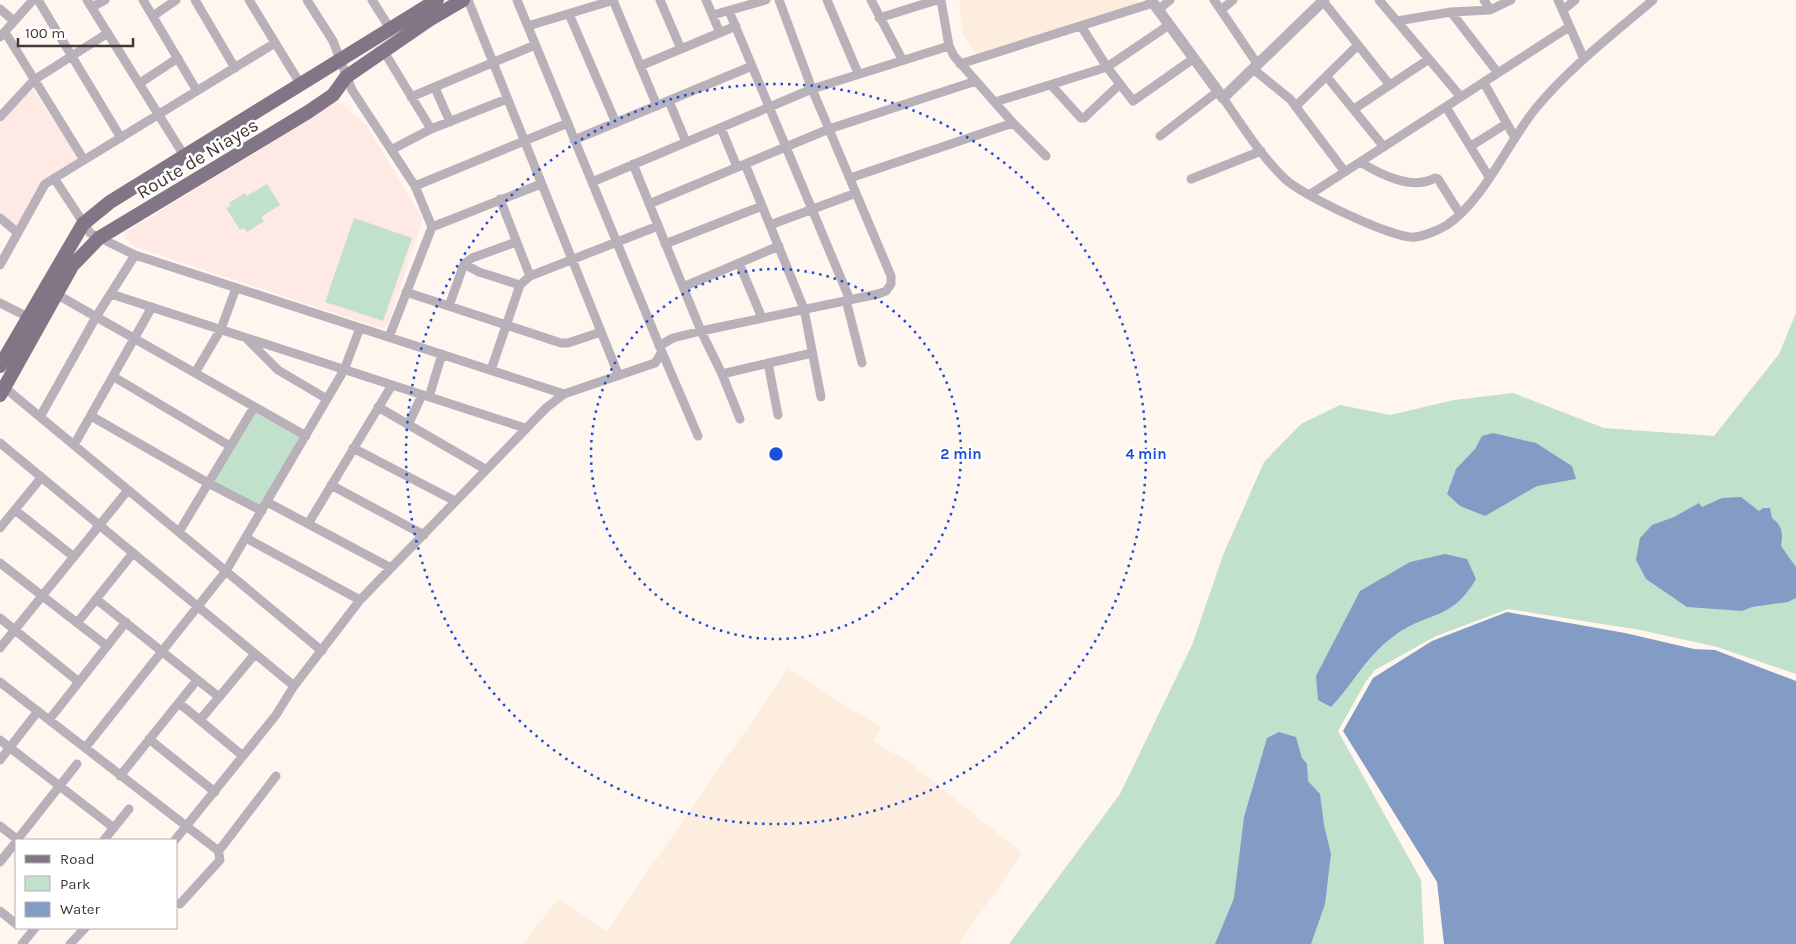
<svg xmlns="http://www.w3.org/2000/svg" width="1796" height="944" viewBox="0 0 1796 944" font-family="Karla,sans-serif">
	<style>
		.built { fill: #fdeddf }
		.education { fill: #fee9e5 }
		.green { fill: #c1e1cd }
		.water { fill: #839cc6 }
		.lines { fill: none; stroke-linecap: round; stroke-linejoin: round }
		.minor { stroke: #b8b1ba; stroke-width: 9 }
		.tertiary { stroke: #b8b1ba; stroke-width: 11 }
		.primary { stroke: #827686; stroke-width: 14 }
		.ring { fill: none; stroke: #1d4ed8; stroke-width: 2.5; stroke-dasharray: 2.5 5 }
		.labels { text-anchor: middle; stroke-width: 5; stroke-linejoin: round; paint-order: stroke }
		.street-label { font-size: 19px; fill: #413933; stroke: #fff }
		.centre { fill: #1d4ed8; stroke: #fff; stroke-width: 2.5 }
		.ring-label { font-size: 15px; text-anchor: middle; font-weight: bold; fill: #1d4ed8; stroke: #fff; stroke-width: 5; stroke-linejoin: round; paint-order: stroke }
	</style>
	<rect width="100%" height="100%" fill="#fff6ef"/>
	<path class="built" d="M959,0h179l2,3 -163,52 -14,-21z
		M788,669l93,59 -8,13 34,20 115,92 -63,91h-436l36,-46 47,34z"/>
	<path class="education" d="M30,90h3l46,67 -1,4 -36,21 -25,46 -17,-12v-93z
		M335,103l7,1 25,22 56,93 -35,106 -5,4 -248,-82 -11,-9 1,-5z"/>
	<path class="green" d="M267,184l13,21 -19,12 3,4 -17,11 -3,-4 -4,2 -14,-22 5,-2 -2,-3 16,-10 2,3z
		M354,218l58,20 -29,83 -58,-19z
		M1796,313v361l-79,-27 -77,-17 -132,-21 -72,27 -61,34 -9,11 -28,50 83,149 3,64h-415l111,-150 72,-149 31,-90 41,-93 37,-38 39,-19 50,10 64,-15 59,-7 91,35 110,8 65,-82z
		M254,412l46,26 -40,69 -46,-26z"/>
	<path class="water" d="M1493,433l43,10 36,23 4,13 -39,7 -52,30 -25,-10 -13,-12 9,-25 19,-20 7,-13z
		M1741,497l18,14 4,-3h7l2,10c11,8 11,16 9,28l15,21v31l-8,4 -36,5 -10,4 -55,-4 -41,-28 -10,-19 4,-22 12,-13 22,-8 25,-14 3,4 20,-9z
		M1445,554l22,5 9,20c-25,43 -49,32 -82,57 -27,19 -41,48 -63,71l-13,-7 -2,-24 44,-85 50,-29z
		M1507,612l118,21 69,16 21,1 81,31v263h-352l-7,-62 -94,-151 30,-53 59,-37z
		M1279,732l17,5 6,21 5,6 1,17 12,13 4,31 7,29 -6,50 -14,40h-96l19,-46 10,-81 23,-79z"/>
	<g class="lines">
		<path class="minor" d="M38,0l83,138
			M87,0l98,157
			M143,0l54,91
			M195,0l40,68
			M249,0l52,85
			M307,0l26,41 19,49 63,96 17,41 -43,110
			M372,0l19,30
			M468,0l150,374
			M613,0l44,106
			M660,0l21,49
			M706,0l14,33
			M827,0l31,73
			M871,0l31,59
			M941,0l8,46 5,10 59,67 33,33
			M1214,0l44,65
			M1379,0l82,97
			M1484,0l6,10
			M1558,0l26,59
			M1323,1l66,83
			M92,7l13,-7
			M0,9l14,12
			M1158,10l12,-10
			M1221,10l12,-10
			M1563,10l12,-10
			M729,11l121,289
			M1451,12l47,61
			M569,14l47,109
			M713,15l53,-15
			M153,16l23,-16
			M879,18l58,-18
			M1397,21l54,-9 39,-2 21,-10
			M528,26l86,-26
			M1081,26l26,41 26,34 60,-42
			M5,32l79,128
			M0,37l33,-37
			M383,50l48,79
			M960,64l193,-61
			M640,66l96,-40
			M1253,69l37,30 55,73
			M1327,77l57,70
			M140,83l38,-25
			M1484,83l31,55
			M1051,85l30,33h3l35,-33
			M435,88l15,34
			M411,97l124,-52
			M1223,98c19,27 37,57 62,81 15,15 110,61 130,58 9,-1 24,-7 32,-12 37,-25 61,-83 89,-117 34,-41 77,-74 117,-108
			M669,101l17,41
			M995,102l112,-35 62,-42
			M1296,106l62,-61
			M1446,107l43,70
			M1354,109l75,-50
			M0,117l34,-37 74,-47
			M721,128l16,39
			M1160,136l57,-44
			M574,140l178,-74
			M1471,146l35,-22
			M391,150l40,-21 76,-30
			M1360,162c20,12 52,29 75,16l3,1 22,35
			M633,164l68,167 21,43 18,45
			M745,164l59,145 17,88
			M54,178l36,55 45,22 429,139
			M850,178l163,-55
			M1191,179l70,-28
			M592,182l220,-93 137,-43
			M415,186l153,-63
			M1309,195l260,-168
			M500,199l30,77
			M649,204l180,-75 147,-48
			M0,218l18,15
			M770,225l86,-32
			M432,227l109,-43
			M665,244l97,-38
			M739,263l23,55
			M464,264l15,8 41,13
			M0,265l45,-81 230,-141
			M683,287l96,-41
			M406,292l155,51h7l33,-11
			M56,294l250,142
			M111,294l414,134
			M846,300l16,63
			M0,303l28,14
			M449,306l15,-42 8,-6 44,-16
			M248,340l30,30 49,29
			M659,346l14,-8 28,-7 177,-37 8,-3 5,-7v-8l-79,-187 -33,-89
			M662,352l36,84
			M768,363l10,52
			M491,370l29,-85 10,-9 128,-50
			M195,373l26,-44 15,-41
			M722,374l90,-21
			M114,377l116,69
			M4,387l318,264
			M429,397l13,-43
			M378,407l107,62
			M91,416l117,67 54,28
			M40,417l56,-100 39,-62
			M408,425l14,-30
			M0,443l294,243
			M74,445l78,-138
			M353,448l102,53
			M331,485l93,50
			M267,502l124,66
			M15,510l59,47
			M308,524l84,-139
			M0,528l41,-50
			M179,532l75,-125
			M246,538l114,62
			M0,563l107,83
			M96,599l123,98
			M0,618l79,64
			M77,623l56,-70
			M0,648l128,-158
			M0,682l216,167 5,-1 55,-72
			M179,703l64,53
			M49,720l77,-98
			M200,720l55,-66
			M149,739l66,53
			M0,740l114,88
			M85,748l141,-177 118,-201 16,-42
			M0,760l38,-49
			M120,776l77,-96
			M0,826l18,14
			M17,840l60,-76
			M104,840l25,-31
			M175,840l101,-125 18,-29 66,-86 186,-192 18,-14 91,-31 7,-11 -145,-352
			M0,862l16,-20
			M180,904l40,-44 -2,-11
			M0,911l16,13
			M22,944l13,-16
			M70,944l15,-16"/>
		<path class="tertiary" d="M1151,0l72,98 101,-98"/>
		<path class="primary" d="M0,366l83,-142 27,-22 327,-202
			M0,395l72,-129 27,-28 209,-126 25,-17 13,-18 83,-57 34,-20"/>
	</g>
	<g class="ring">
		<circle cx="776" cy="454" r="185"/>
		<circle cx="776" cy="454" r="370"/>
	</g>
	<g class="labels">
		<g class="street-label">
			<text transform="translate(197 158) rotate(-31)" y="7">Route de Niayes</text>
		</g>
	</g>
	<circle cx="776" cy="454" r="8" class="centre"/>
	<g class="ring-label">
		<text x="961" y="459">2 min</text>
		<text x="1146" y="459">4 min</text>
	</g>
	<rect x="15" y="839" width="162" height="90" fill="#ffffff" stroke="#b3b0ad"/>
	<rect x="25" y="855" width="25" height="8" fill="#827686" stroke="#b3b0ad"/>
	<text x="60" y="864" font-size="15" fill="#413933">Road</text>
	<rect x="25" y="876" width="25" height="15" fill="#c1e1cd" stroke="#b3b0ad"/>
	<text x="60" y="889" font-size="15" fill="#413933">Park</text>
	<rect x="25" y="902" width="25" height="15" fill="#839cc6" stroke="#b3b0ad"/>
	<text x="60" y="914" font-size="15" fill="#413933">Water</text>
	<path d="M18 38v8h115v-8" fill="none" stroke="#413933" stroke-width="2.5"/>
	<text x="25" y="38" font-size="15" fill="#413933" stroke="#ffffff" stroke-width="4" paint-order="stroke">100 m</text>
</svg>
